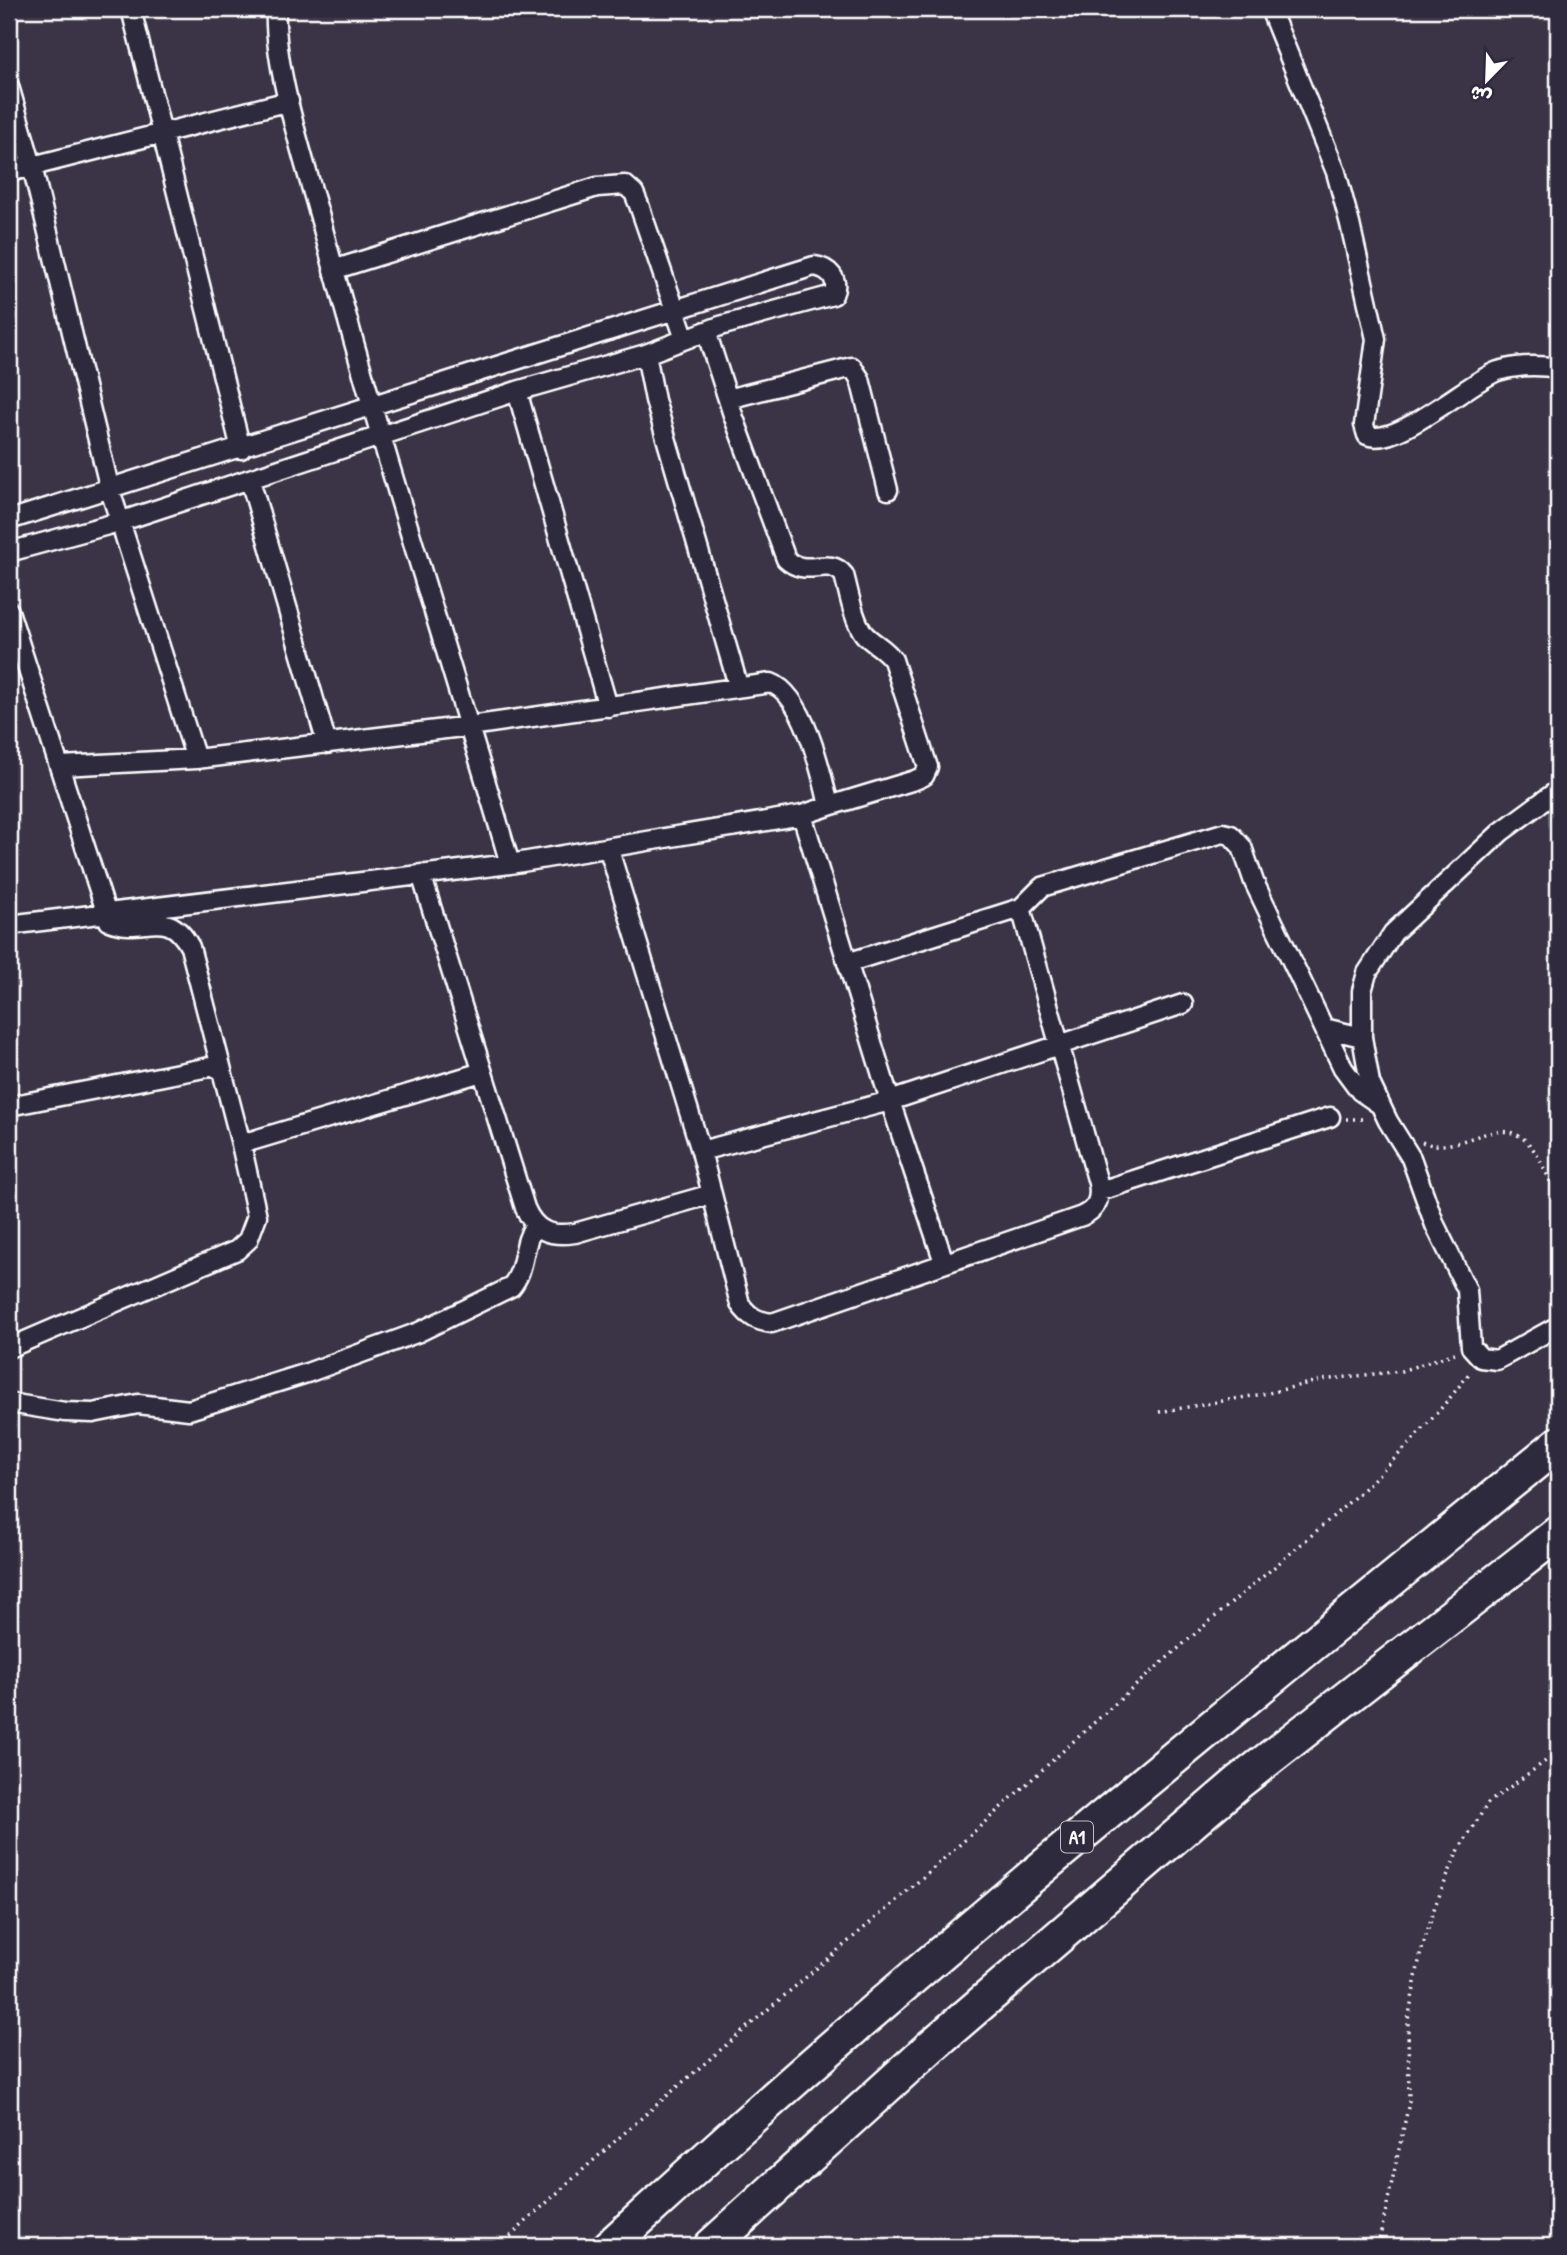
<svg xmlns="http://www.w3.org/2000/svg" width="1567" height="2255" viewBox="0 0 1567 2255" font-family="'Patrick Hand','Playpen Sans Arabic',sans-serif">
	<style>
		.lines { fill: none; stroke-linecap: round; stroke-linejoin: round }
		.street-casing { stroke: #fff; stroke-width: 23 }
		.highway-casing { stroke: #fff; stroke-width: 38 }
		.path { stroke: #fff; stroke-width: 3.5; stroke-dasharray: 2 5; stroke-linecap: butt }
		.street { stroke: #2f2a3d; stroke-width: 18 }
		.highway { stroke: #2f2a3d; stroke-width: 33 }
		.labels { text-anchor: middle; stroke-width: 5; stroke-linejoin: round; paint-order: stroke }
		.shield { fill: #2f2a3d; stroke: #c1bfc5; stroke-width: 2 }
		.shield-label { font-size: 19px; font-weight: bold; fill: #fff }
	</style>
	<rect width="100%" height="100%" fill="#3b3346"/>
	<filter id="ink" filterUnits="userSpaceOnUse"><feTurbulence type="fractalNoise" baseFrequency=".0143" numOctaves="2"/><feDisplacementMap in="SourceGraphic" scale="14" xChannelSelector="R" yChannelSelector="G"/><feConvolveMatrix kernelMatrix="1 2 1 2 8 2 1 2 1" color-interpolation-filters="sRGB"/></filter>
	<g filter="url(#ink)">
		<g class="lines">
			<defs>
				<path id="street" d="M131,9l110,440
					M276,9c-3,60 30,156 46,216 56,215 126,426 188,639
					M1270,9l66,163 14,52 26,115 -12,86 3,10c28,14 103,-54 131,-64 20,-6 40,-6 60,-3
					M9,86l23,80 78,324 86,269
					M9,172l280,-71
					M333,270l264,-83 28,-2 9,8 5,12 46,134
					M706,331l28,87 52,141c21,20 42,-4 58,16 5,18 9,44 20,59 9,10 21,14 29,26l35,107 -4,9 -9,4 -86,26
					M646,354l9,46 83,285
					M517,391l91,316
					M728,399l124,-32 8,12 28,111
					M250,480l77,264
					M9,520l805,-254c15,2 26,13 19,29l-113,31 -74,28 -129,37 -398,131 -110,30
					M9,611l100,310c35,14 58,-17 81,26l51,197 16,72 -9,24 -11,10 -228,98
					M1558,790l-57,42 -108,101 -26,40 -5,18v46l8,46 18,38 23,37 24,67 32,65 4,57 10,11 16,2 61,-34
					M802,815l88,286 54,161
					M609,850l92,301 39,153c9,13 17,17 32,19l310,-107c15,-7 19,-17 16,-33l-77,-275
					M421,874l104,334c10,23 25,29 50,25l137,-39
					M9,925l501,-61 292,-49 27,-9c-7,-32 -25,-111 -58,-123l-301,43 -274,33 -135,7
					M847,963l174,-55 21,-21 181,-54 8,2 11,12 12,35 89,186 17,23 19,13
					M1324,1028l38,9
					M9,1106l211,-41
					M241,1144l241,-72
					M701,1151l189,-50 293,-97
					M1100,1191l230,-74
					M9,1403l56,9 28,1 45,-9 51,6 118,-37 112,-41 92,-45c16,-19 10,-42 24,-62"/>
				<path id="highway" d="M610,2246c304,-281 627,-540 948,-802
					M711,2246l217,-197 311,-267 319,-249"/>
			</defs>
			<use href="#street" class="street-casing"/>
			<use href="#highway" class="highway-casing"/>
			<path class="path" d="M1346,1119h20
				M1422,1142c36,15 73,-29 104,-1 15,14 23,40 32,58
				M1159,1412l110,-19 52,-13 80,-9 54,-18
				M500,2246c126,-119 260,-229 391,-341 99,-85 192,-175 290,-259 103,-90 207,-165 290,-275
				M1378,2246l31,-143 -1,-83 12,-64 15,-50 22,-53 31,-50 70,-51"/>
			<use href="#street" class="street"/>
			<use href="#highway" class="highway"/>
		</g>
	</g>
	<g class="labels">
		<rect class="shield" x="1061" y="1821.5" width="32" height="31" rx="5"/>
		<g class="shield-label">
			<text x="1077" y="1844">A1</text>
		</g>
	</g>
	<rect width="1567" height="2255" fill="none" stroke="#2f2a3d" stroke-width="35"/>
	<rect x="18" y="18" width="1532" height="2220" fill="none" stroke="#fff" stroke-width="2.5" filter="url(#ink)"/>
	<g transform="translate(1487 80) rotate(203)" stroke="#2f2a3d" stroke-width="5" paint-order="stroke">
	<path d="M0-5L12 26L0 18L-12 26Z" fill="#ffffff"/>
	<text y="-10" font-size="19" font-weight="bold" text-anchor="middle" fill="#ffffff">ش</text>
	</g>
</svg>
